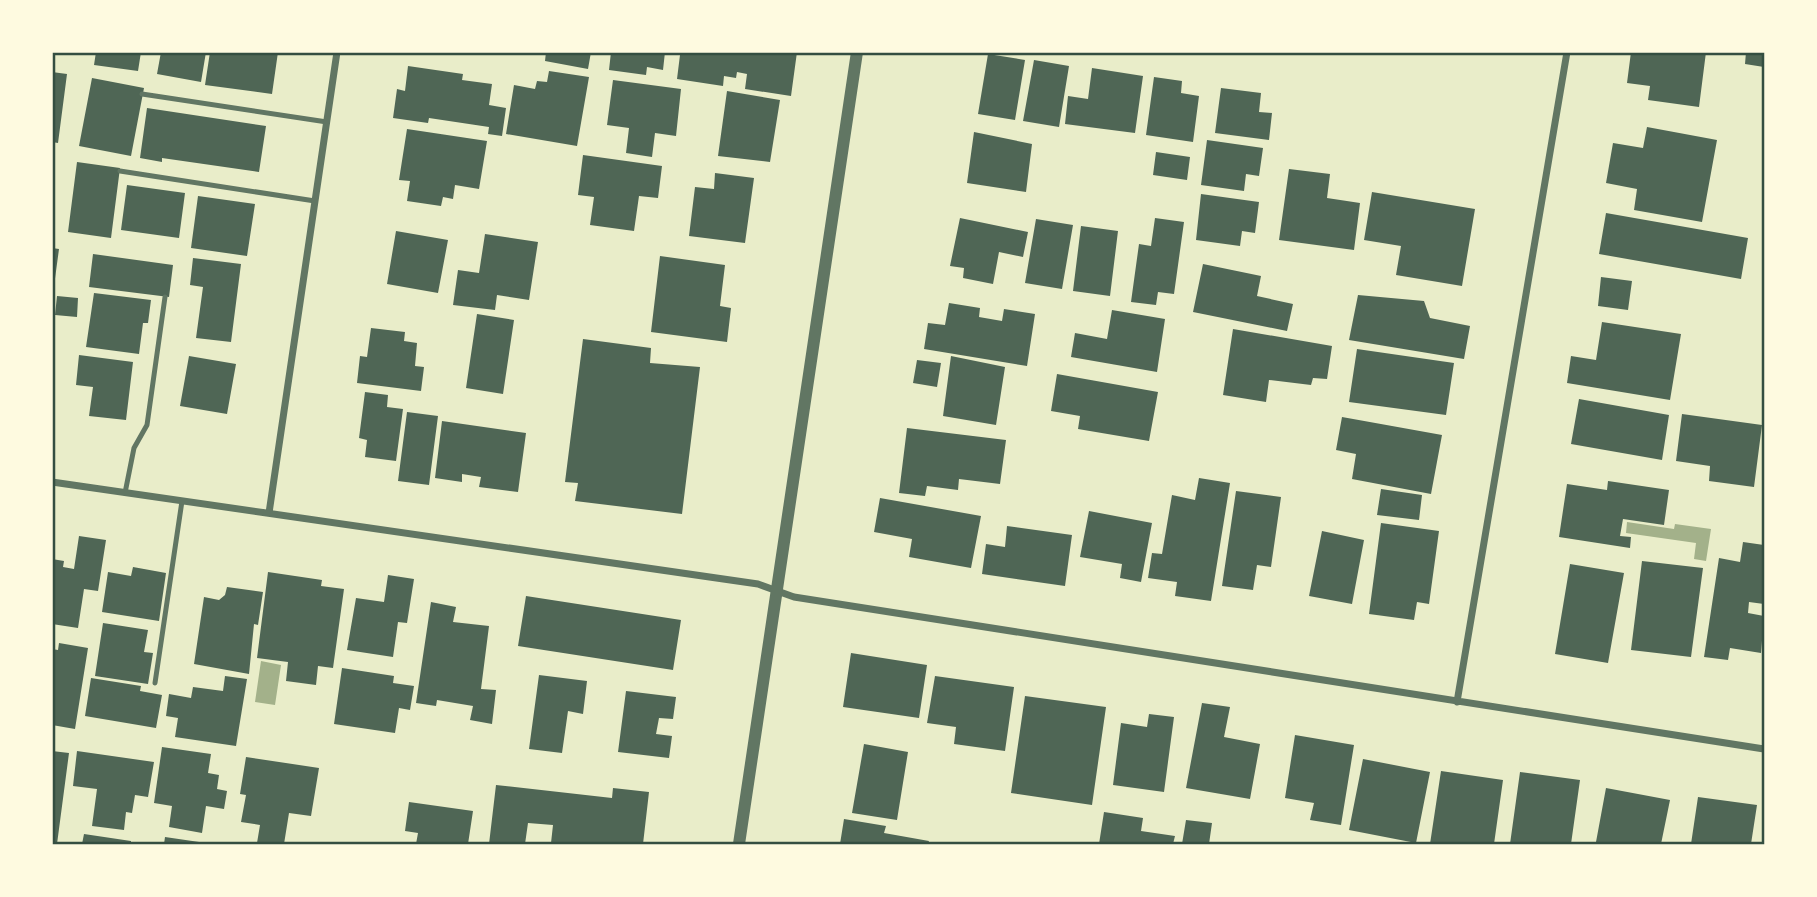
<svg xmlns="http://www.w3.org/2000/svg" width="1817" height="897" viewBox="0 0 1817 897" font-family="'Titillium Web',sans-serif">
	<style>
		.water { fill: #a3b18a }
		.building { fill: #4f6655 }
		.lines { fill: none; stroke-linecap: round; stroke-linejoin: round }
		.service { stroke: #617663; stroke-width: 5 }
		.minor { stroke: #617663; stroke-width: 7 }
		.tertiary { stroke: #617663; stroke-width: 12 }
		.neatline { fill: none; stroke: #344e41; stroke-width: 2.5 }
	</style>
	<rect width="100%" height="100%" fill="#e9edc9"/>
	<path class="water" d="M1627,522l47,7 1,-5 36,5 -5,32 -12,-2 2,-16 -70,-10z
		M261,661l20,4 -6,40 -20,-3z"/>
	<path class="building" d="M96,52h45l-3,19 -44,-6z
		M161,52h45l-5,30 -44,-8z
		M210,52h68l-6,42 -67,-9z
		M546,52h45l-3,17 -43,-8z
		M611,52h54l-2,18 -16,-3 -1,8 -37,-5z
		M674,52h123l-6,44 -46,-7 2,-15 -10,-2 -1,6 -12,-2 -1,10 -46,-7 3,-24z
		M1631,52h75l-7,55 -51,-7 2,-14 -23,-3z
		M1746,52h18v15l-19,-3z
		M988,54l37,6 -10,60 -37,-6z
		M1034,60l35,6 -10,61 -36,-6z
		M408,66l55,8 -1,6 30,4 -3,21 17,3 -4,28 -14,-2 1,-7 -60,-9 -1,5 -35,-5 4,-29 8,2z
		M1092,68l51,8 -8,57 -70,-9 3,-28 20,3z
		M549,71l40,6 -12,69 -71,-12 8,-49 21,4 2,-8 10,1z
		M52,72l15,2 -9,69 -6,-1z
		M1154,77l28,4 -1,12 18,3 -6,46 -47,-7z
		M92,78l52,10 -13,68 -52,-10z
		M613,80l68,9 -5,47 -21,-3 -3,24 -26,-4 3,-25 -22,-3z
		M1221,88l40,5 -2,19 13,1 -3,27 -54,-7z
		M727,91l53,9 -10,62 -52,-6z
		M147,108l119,18 -7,46 -97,-14v4l-22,-4z
		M1647,127l70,13 -15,82 -68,-12 3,-21 -31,-6 7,-40 30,5z
		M407,129l80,12 -8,48 -24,-4 -2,14 -10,-2 -2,9 -34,-5 3,-20 -11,-1z
		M974,132l58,12 -6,48 -59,-9z
		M1207,140l56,8 -4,28 -13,-2 -2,17 -43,-6z
		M1156,152l34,5 -3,23 -34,-5z
		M583,155l79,11 -4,32 -19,-2 -5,35 -44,-6 4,-28 -16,-2z
		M77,162l43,6 -9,70 -43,-6z
		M1289,169l41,5 -3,24 33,5 -6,47 -75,-10z
		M715,173l39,5 -9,65 -56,-7 6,-49 19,2z
		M127,185l58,8 -6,45 -58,-8z
		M1372,192l103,17 -13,77 -66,-11 5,-29 -37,-6z
		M1201,194l58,8 -4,31 -13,-2 -2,15 -44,-6z
		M198,196l57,8 -8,52 -56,-8z
		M1606,213l142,25 -7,41 -142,-25z
		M960,218l68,14 -5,25 -24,-5 -6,32 -30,-6 1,-10 -14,-2z
		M1155,218l29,4 -10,72 -16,-2 -2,13 -25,-3 8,-58 12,2z
		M1036,219l37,6 -11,64 -37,-6z
		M1081,226l37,5 -8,65 -37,-5z
		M396,231l52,9 -10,53 -51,-9z
		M485,234l53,8 -9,58 -32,-5 -2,15 -42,-5 5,-35 21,3z
		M52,248l7,1 -5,37h-2z
		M93,254l80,11 -4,32 -80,-10z
		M660,256l65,9 -5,41 11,2 -4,34 -76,-10z
		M193,258l48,6 -10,78 -35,-4 7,-51 -13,-2z
		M1203,264l58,12 -4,20 36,8 -6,27 -94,-19z
		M1601,277l31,4 -4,29 -30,-4z
		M94,293l57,7 -3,23h-5l-4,31 -53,-7z
		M1358,295l66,6 6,17 40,8 -6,33 -115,-19z
		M57,296l21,2 -1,19 -22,-2z
		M949,303l31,5 -1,9 23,4 2,-12 31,5 -8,52 -103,-17 4,-26 17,2z
		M1112,310l53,9 -8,53 -86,-15 4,-24 32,6z
		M477,314l37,6 -11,74 -37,-6z
		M1602,322l79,12 -11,66 -103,-17 4,-27 25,4z
		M371,328l34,4 -1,9 13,2 -2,23 9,1 -3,24 -64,-8 3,-27 7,1z
		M1233,329l99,17 -5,33 -14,-1 -2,7 -42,-5 -3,22 -43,-7z
		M583,339l68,9 -1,15 50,4 -18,147 -107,-13 3,-18 -13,-1z
		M1357,349l97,14 -8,52 -97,-13z
		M79,355l54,7 -7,58 -37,-4 4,-29 -17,-2z
		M189,356l47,8 -9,50 -47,-8z
		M951,356l54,11 -9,58 -53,-9z
		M917,360l24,3 -4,24 -24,-4z
		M1057,374l101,18 -9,49 -71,-12 2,-13 -29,-5z
		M365,392l23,3 -1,12 16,2 -7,52 -31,-4 2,-17 -8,-2z
		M1579,399l90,16 -7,45 -91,-16z
		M407,412l31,4 -9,69 -31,-4z
		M1682,414l80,11 -8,62 -45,-6 1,-15 -34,-5z
		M1342,417l100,18 -11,59 -79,-15 4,-25 -20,-4z
		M442,421l84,12 -8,59 -39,-5 2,-10 -19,-3v8l-27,-4z
		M907,428l99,12 -6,44 -41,-5 -1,11 -31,-4 -2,10 -26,-3z
		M1199,478l31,5 -19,118 -36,-5 2,-14 -29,-4 4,-25 10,1 10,-59 23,5z
		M1608,481l61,9 -5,35 -41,-6 -3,17 11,1 -1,11 -71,-11 8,-53 40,6z
		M1381,489l41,6 -3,25 -42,-5z
		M1236,491l45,6 -10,70 -14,-2 -4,25 -31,-4z
		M880,498l101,18 -10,52 -62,-11 3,-18 -38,-7z
		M1089,511l63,12 -11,59 -21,-4 2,-14 -42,-7z
		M1381,523l58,8 -10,73 -12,-2 -3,18 -45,-6z
		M1007,526l65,9 -7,51 -83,-12 4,-30 19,3z
		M1322,531l42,9 -12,64 -43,-8z
		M79,536l27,4 -8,51 -14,-2 -6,39 -26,-4v-65l12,2 -1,6 11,2z
		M1743,542l21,3v59l-15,-2 -1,11 16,3 -3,37 -31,-5 -2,12 -24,-3 15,-99 21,4z
		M1642,561l61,7 -12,89 -60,-7z
		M1570,564l54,9 -16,90 -53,-9z
		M133,567l33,6 -7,48 -57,-9 6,-40 23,4z
		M268,572l54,8 -1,6 23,3 -11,79 -15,-2 -2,19 -30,-4 2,-19 -31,-4z
		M388,575l26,4 -7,44 -9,-1 -5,35 -46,-7 9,-52 28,4z
		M227,587l36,5 -5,33 -4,-1 -5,50 -55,-10 10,-67 15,3 6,-5z
		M526,596l155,24 -8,50 -155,-24z
		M431,602l25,5 -3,15 36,4 -8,63 15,1 -4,34 -22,-4 3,-14 -36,-6 -1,6 -20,-3z
		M103,623l45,7 -4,22 9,1 -5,31 -53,-8z
		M59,643l29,5 -13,81 -23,-4v-76l6,1z
		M851,653l76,12 -8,53 -76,-11z
		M342,668l52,8 -1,7 21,3 -4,24 -11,-2 -4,25 -61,-9z
		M539,675l48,6 -4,33 -15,-3 -6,42 -33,-4z
		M225,676l22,3 -11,67 -61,-9 3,-19 -12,-2 3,-22 22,4 2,-11 30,4z
		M935,676l79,11 -9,64 -51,-7 2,-17 -29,-4z
		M91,678l50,8 -1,5 22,4 -6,33 -71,-12z
		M626,691l50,6 -3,22 -14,-1 -3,16 16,2 -3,22 -51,-6z
		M1025,696l81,11 -14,98 -81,-12z
		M1202,703l28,4 -6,30 36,7 -10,55 -64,-11z
		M1149,714l25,3 -10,75 -51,-7 8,-62 26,4z
		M1295,735l59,10 -13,80 -31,-5 4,-17 -29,-5z
		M864,744l44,8 -11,68 -45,-7z
		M162,747l49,7 -3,19 11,2 -2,14 10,2 -3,18 -18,-3 -4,27 -33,-6 3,-21 -18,-3z
		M52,751l17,2 -12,91h-5z
		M77,751l77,11 -6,35 -13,-2 -3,18 -6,-1 -2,18 -32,-4 5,-37 -24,-3z
		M246,757l73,11 -8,48 -22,-3 -5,31 -27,-1 3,-18 -19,-3 5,-27 -6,-1z
		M1363,759l67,13 -14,71 -67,-13z
		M1441,771l62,9 -9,64h-64z
		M1520,772l60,8 -9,64h-61z
		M496,785l116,13 1,-10 36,4 -6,52 -92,-1 2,-18 -25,-2 -3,21h-36z
		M1606,788l64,12 -9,44h-51l-14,-2z
		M1698,797l59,8 -6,39h-60z
		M409,802l64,9 -5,33h-52l2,-11 -13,-2z
		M1104,812l39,6 -2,13 34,5 -2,8h-74z
		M844,819l42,7 -2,7 45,8 -1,3h-88z
		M1186,820l26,3 -3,21h-27z
		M84,834l47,7v3h-49z
		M165,837l41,6v1h-42z"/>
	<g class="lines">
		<path class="service" d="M142,94l185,28
			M120,171l195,30
			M125,493l9,-45 13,-23 18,-128
			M155,683l27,-182"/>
		<path class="minor" d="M52,482l706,102 36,13 970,152
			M269,513l68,-461
			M1457,702l110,-650"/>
		<path class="tertiary" d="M739,844l118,-792"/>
	</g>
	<rect width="1817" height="897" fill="none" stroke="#fefae0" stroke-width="108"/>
	<rect x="54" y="54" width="1709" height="789" class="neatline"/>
</svg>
